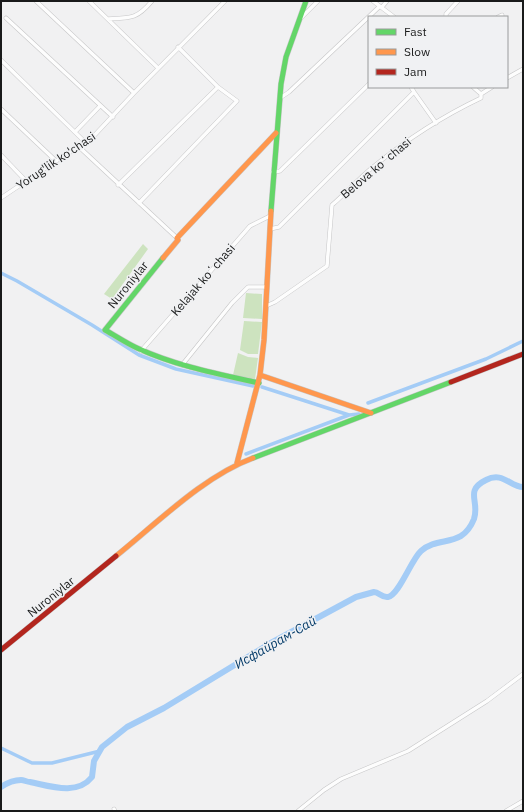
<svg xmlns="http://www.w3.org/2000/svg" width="524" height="812" viewBox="0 0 524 812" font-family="'IBM Plex Sans',sans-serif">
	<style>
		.green { fill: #cde3bf }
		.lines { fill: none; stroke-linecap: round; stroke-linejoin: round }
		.canal { stroke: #a4ccf6; stroke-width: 3.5 }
		.river { stroke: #a4ccf6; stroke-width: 6 }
		.street-casing { stroke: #c6c6c7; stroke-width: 4.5 }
		.fast-casing { stroke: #c6c6c7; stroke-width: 6 }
		.slow-casing { stroke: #c6c6c7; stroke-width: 6 }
		.jam-casing { stroke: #c6c6c7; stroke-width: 6 }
		.street { stroke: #fdfdfd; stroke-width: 3.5 }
		.fast { stroke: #63d668; stroke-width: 5 }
		.slow { stroke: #ff974d; stroke-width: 5 }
		.jam { stroke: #b3261e; stroke-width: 5 }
		.labels { text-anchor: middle; stroke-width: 3; stroke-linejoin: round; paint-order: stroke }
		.street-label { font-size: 12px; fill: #191a1a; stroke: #f0f1f3 }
		.water-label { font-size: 13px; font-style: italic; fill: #033a68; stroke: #f0f1f3 }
	</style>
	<rect width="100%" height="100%" fill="#f1f1f2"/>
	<path class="green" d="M143,244l5,5 -36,50 -8,-5z
		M246,293l16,1v25l-19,-1z
		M244,321l18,1 -4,32h-10l-8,-4z
		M238,353l10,4 10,1 -3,21 -22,-4z"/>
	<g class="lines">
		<path class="canal" d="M1,273l16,8 75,44 47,30 37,14 77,17
			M262,387l87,28
			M368,403l118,-44 37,-18
			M246,454l103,-39 10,-1
			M1,748l31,15h20l48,-12"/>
		<path class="river" d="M1,787c6,-4 13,-7 20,-7 3,0 6,2 9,2 20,4 47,14 62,-5l2,-16 8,-14 25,-20 37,-19 105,-64 87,-47 18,-5c5,0 8,6 14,5 11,-2 23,-37 33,-46 18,-16 41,-2 53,-32 6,-18 -10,-28 12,-39 17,-9 24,7 37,7"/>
		<defs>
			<path id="street" d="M36,1l98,92
				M89,1l69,67
				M373,1l21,16
				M382,7l5,-6
				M446,17v-3l12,-13
				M498,17l4,-2
				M6,18l107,99
				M301,18l17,-17
				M108,19c23,-1 29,0 44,-18
				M1,60l85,83
				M507,78l16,-9
				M473,87l8,7
				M414,92l22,31
				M280,98l9,-6 90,-85
				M1,109l55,52
				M75,132l25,-26
				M78,146l99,92
				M1,155l25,26
				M273,172l7,-1 89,-87
				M118,185l100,-98
				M1,198l55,-37 35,-22 43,-46 91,-92
				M139,203l98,-102 -19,-14 -40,-40
				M270,229l9,-2 135,-135 -3,-5
				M266,306l9,-4 52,-36 5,-61c14,-12 26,-26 41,-38 33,-27 70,-51 108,-69v-4l11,-7
				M141,351l109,-125 20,-10
				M182,365l50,-62 16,-16h19
				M114,809l1,2
				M298,811l26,-21 17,-11 67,-28 79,-50 36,-27
				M506,811l17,-10"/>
			<path id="fast" d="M271,211l10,-127 5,-27 20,-56
				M163,258l-58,72c11,6 21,13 32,18 39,18 81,26 122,35
				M253,458l198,-76"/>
			<path id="slow" d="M163,258l15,-18 -1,-2 99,-105
				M260,375l111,38
				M237,463l23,-88 4,-35 7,-129
				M116,556c41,-33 88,-80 137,-98"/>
			<path id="jam" d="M451,382l72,-28
				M1,650l115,-94"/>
		</defs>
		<use href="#street" class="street-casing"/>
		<use href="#fast" class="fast-casing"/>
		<use href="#slow" class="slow-casing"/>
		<use href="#jam" class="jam-casing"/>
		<use href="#street" class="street"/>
		<use href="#fast" class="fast"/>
		<use href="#slow" class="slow"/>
		<use href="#jam" class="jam"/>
	</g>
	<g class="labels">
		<g class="street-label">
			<text transform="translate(56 161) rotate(-34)" y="4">Yorug'lik ko'chasi</text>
			<text transform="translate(376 168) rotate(-40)" y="4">Belova koʻchasi</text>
			<text transform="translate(203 280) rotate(-49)" y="4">Kelajak koʻchasi</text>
			<text transform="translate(128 285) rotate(-51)" y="4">Nuroniylar</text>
			<text transform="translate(51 597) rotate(-39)" y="4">Nuroniylar</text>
		</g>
		<g class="water-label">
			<text transform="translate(275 642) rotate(-30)" y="5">Исфайрам-Сай</text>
		</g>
	</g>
	<rect width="524" height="812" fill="none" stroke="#191a1a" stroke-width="4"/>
	<rect x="368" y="16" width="140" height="72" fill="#f0f1f3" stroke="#9a9b9c"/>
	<rect x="376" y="29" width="20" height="6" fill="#63d668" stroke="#9a9b9c"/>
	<text x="404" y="36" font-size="12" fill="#191a1a">Fast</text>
	<rect x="376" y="49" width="20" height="6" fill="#ff974d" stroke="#9a9b9c"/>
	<text x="404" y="56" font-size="12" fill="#191a1a">Slow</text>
	<rect x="376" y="69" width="20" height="6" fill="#b3261e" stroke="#9a9b9c"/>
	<text x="404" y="76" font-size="12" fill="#191a1a">Jam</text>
</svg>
